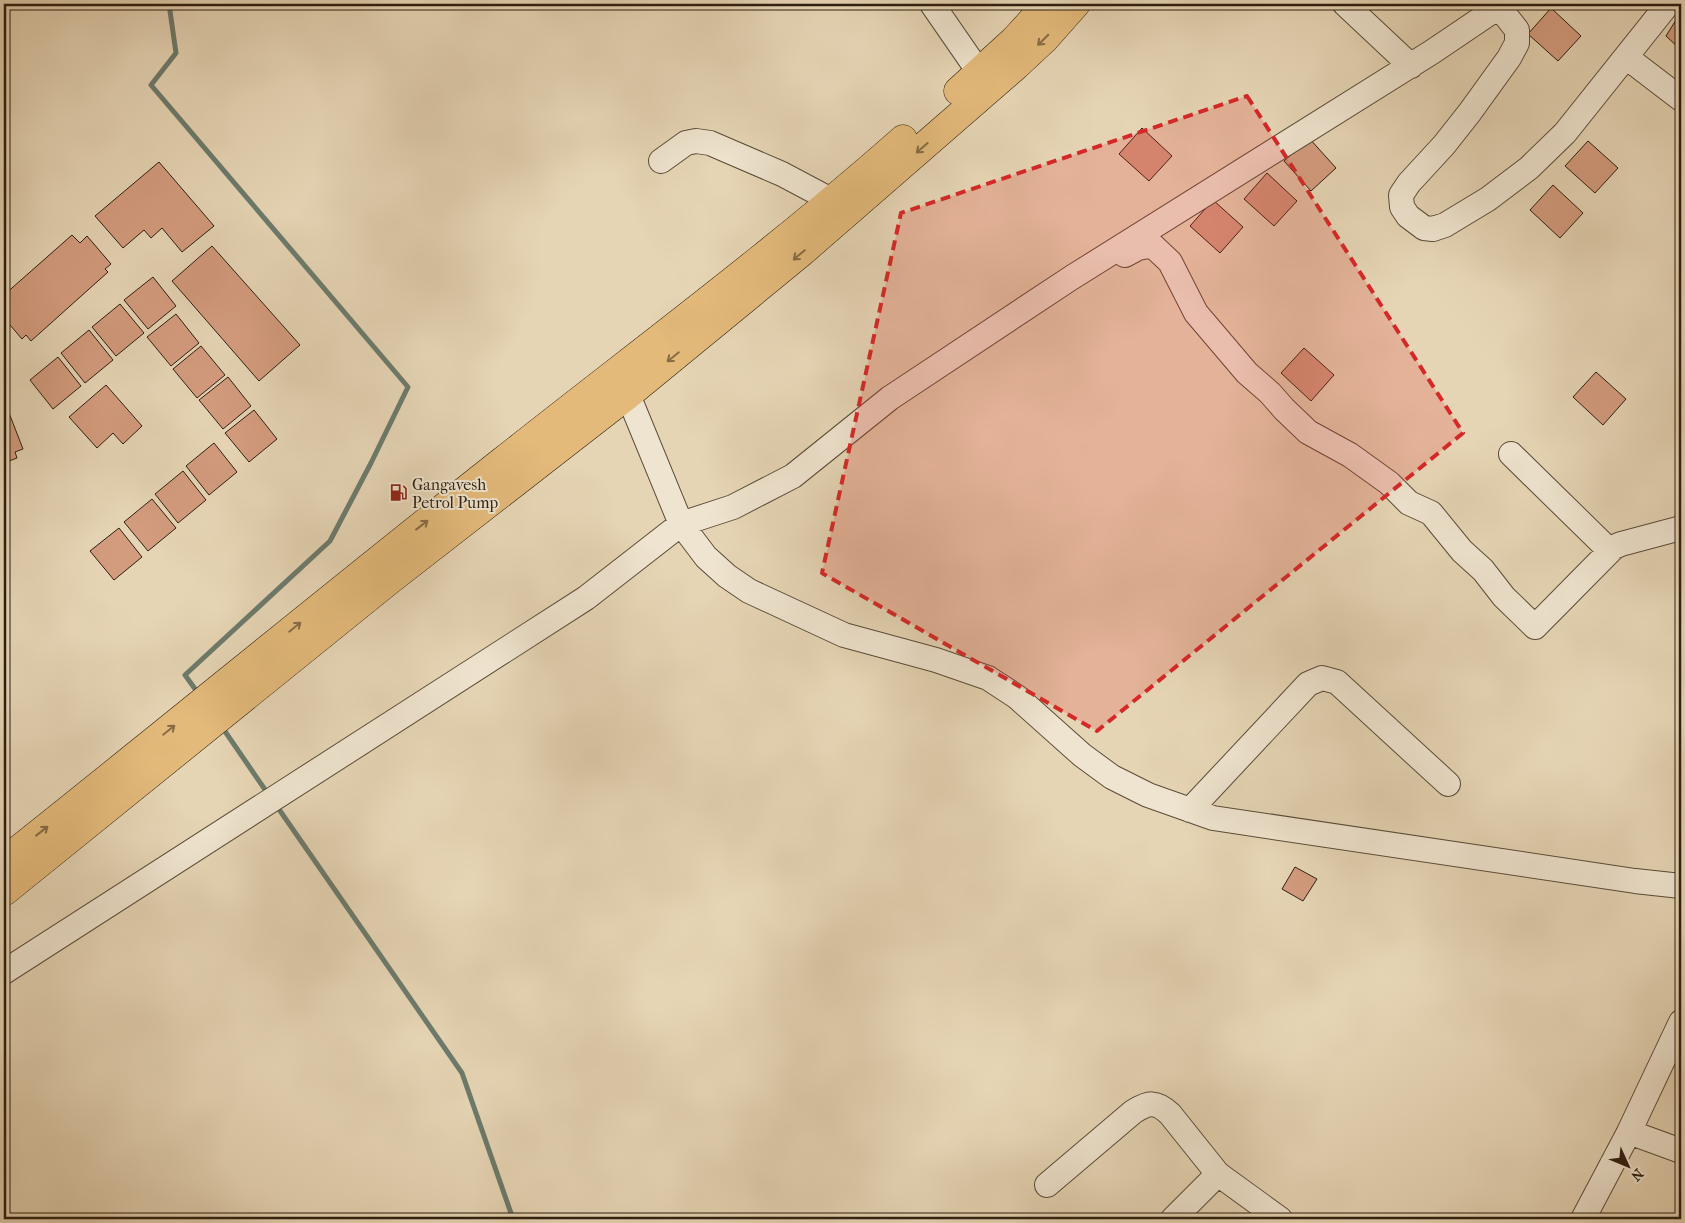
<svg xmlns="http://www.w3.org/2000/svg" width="1685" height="1223" viewBox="0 0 1685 1223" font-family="'IM FELL French Canon',serif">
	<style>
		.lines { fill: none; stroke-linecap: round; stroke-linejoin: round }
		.stream { stroke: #6c7b6d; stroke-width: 5 }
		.building { fill: #d49c7f; stroke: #2c1f10 }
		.minor-casing { stroke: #5a4c39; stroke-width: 26 }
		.highway-casing { stroke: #2c1f10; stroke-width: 29 }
		.minor { stroke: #efe4cf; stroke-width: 24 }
		.highway { stroke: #e3ba7a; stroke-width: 28 }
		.oneway { stroke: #886c45 }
		.marked { fill: #d62828; fill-opacity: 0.2; stroke: #d62828; stroke-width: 4; stroke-dasharray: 10 6; stroke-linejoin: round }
		.labels { text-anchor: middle; stroke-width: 4; stroke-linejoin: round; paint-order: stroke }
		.poi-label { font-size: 16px; fill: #2c1f10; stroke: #efe4cf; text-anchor: start }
	</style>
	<rect width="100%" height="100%" fill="#e6d5b5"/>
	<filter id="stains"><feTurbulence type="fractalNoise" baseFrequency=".004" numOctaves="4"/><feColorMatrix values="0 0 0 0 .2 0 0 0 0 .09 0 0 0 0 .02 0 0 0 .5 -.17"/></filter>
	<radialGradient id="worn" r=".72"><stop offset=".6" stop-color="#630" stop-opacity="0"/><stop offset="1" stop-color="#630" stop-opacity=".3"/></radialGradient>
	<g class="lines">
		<path class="stream" d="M169,4l7,49 -25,32 257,302 -37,76 -41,78 -145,134 13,18
			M222,727l46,67
			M276,805l186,268 51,146"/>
	</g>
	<path class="building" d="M1551,8l30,28 -23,25 -30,-27z
		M1681,12v38l-15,-14z
		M1142,128l30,28 -23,25 -30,-27z
		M1309,138l27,30 -25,23 -27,-30z
		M1588,141l30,27 -23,25 -30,-27z
		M159,162l55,64 -32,26 -20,-24 -11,10 -7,-8 -21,18 -28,-32z
		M1267,173l30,28 -23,25 -30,-27z
		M1553,185l30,28 -23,25 -30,-28z
		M1213,200l30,27 -23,26 -30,-27z
		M72,235l8,8 7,-7 24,28 -6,5 3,3 -77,69 -5,-6 -4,4 -18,-21v-11l2,-1 -2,-3v-8z
		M212,246l88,99 -41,36 -87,-100z
		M153,277l23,29 -28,23 -24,-29z
		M120,304l24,29 -28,23 -24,-29z
		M176,314l23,29 -28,23 -24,-29z
		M89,330l24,30 -28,23 -24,-30z
		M201,346l24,29 -28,23 -24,-29z
		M1304,348l30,27 -23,26 -30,-28z
		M58,357l23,29 -28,23 -23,-29z
		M1596,372l30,27 -23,26 -30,-28z
		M228,377l23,29 -28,23 -24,-29z
		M106,385l36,41 -19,18 -10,-11 -16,15 -28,-31z
		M4,400l19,49 -8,3 2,6 -13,5z
		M254,410l23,29 -28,23 -24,-29z
		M214,443l23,29 -28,23 -23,-29z
		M183,471l23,29 -28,23 -23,-29z
		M152,499l24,29 -28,23 -24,-29z
		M119,528l23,29 -28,23 -24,-29z
		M1295,867l22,12 -14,22 -21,-12z"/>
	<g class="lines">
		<defs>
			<path id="minor" d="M932,4l47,68 12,13
				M1345,4l66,62
				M1499,7l18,23v13l-8,15 -39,54 -26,33 -35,38 -8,12 1,12 6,9 16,12 9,1 12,-4 43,-26 41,-31 36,-35 103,-129
				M1626,57l55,42
				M661,161l25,-18 10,-2 14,2 72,31 49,26
				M1125,255l13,-7 14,-3 18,17 26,51 51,60 23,20 14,16 24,23 42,23 39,28 20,20 22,10 31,38 21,19 21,27 31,30 -5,-5
				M620,381l8,14 53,129 25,33 21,19 22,15 95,44 92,25 52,18 29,19 65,58 30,22 36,18 65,23 422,63 46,5
				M1511,454l98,96
				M1535,627l79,-80 7,-3 60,-16
				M1190,810l118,-126 14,-6 15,4 111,102
				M4,972l582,-374 95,-74 52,-17 60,-31 97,-78 181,-120 361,-226 71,-48
				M1629,1132l52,19
				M1218,1174l62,45
				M1047,1185l86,-73c16,-10 23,-11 37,2l48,60 -45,45
				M1583,1219l46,-87 52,-110"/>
			<path id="highway" d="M958,91l56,-51 33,-36
				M4,861c166,-132 330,-267 497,-399 135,-107 273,-209 402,-323
				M4,892l386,-312 238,-185 173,-142 215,-187 29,-27 31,-35"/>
		</defs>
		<use href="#minor" class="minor-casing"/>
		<use href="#highway" class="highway-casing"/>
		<use href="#minor" class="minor"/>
		<use href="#highway" class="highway"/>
	</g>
	<defs><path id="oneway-shaft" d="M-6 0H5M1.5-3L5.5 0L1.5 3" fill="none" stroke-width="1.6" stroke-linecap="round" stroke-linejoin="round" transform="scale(1.25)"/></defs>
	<g class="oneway">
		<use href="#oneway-shaft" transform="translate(1043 40) rotate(135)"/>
		<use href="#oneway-shaft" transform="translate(922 148) rotate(139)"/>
		<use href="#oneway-shaft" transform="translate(799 255) rotate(140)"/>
		<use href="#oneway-shaft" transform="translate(673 357) rotate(141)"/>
		<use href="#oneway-shaft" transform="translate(422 525) rotate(-38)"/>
		<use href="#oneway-shaft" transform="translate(295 627) rotate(-39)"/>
		<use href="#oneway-shaft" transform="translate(169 730) rotate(-39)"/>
		<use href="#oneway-shaft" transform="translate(42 831) rotate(-38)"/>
	</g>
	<path class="marked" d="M1247,96l216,337 -366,298 -275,-158 79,-360z"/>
	<defs>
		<symbol id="fuel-bare" viewBox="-9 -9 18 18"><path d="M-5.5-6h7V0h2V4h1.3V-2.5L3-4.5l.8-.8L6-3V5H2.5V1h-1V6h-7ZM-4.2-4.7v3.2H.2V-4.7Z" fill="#8f2418" stroke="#efe4cf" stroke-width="2.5" paint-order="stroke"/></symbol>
	</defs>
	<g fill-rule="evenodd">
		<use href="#fuel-bare" x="386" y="480" width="25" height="25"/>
	</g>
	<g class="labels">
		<g class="poi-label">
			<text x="412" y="490">Gangavesh<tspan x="412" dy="18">Petrol Pump</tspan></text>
		</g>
	</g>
	<rect width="1685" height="1223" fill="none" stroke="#e6d5b5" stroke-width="20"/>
	<rect x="5" y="5" width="1675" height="1213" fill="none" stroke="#2c1f10" stroke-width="2.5"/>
	<rect x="10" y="10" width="1665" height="1203" fill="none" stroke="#2c1f10"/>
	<g transform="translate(1628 1166) rotate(134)" stroke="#efe4cf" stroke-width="4" paint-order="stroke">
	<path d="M0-4L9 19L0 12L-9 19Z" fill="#2c1f10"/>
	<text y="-8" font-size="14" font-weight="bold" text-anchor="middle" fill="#2c1f10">N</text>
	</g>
	<rect width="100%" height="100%" filter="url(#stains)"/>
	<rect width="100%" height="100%" fill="url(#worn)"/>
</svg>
